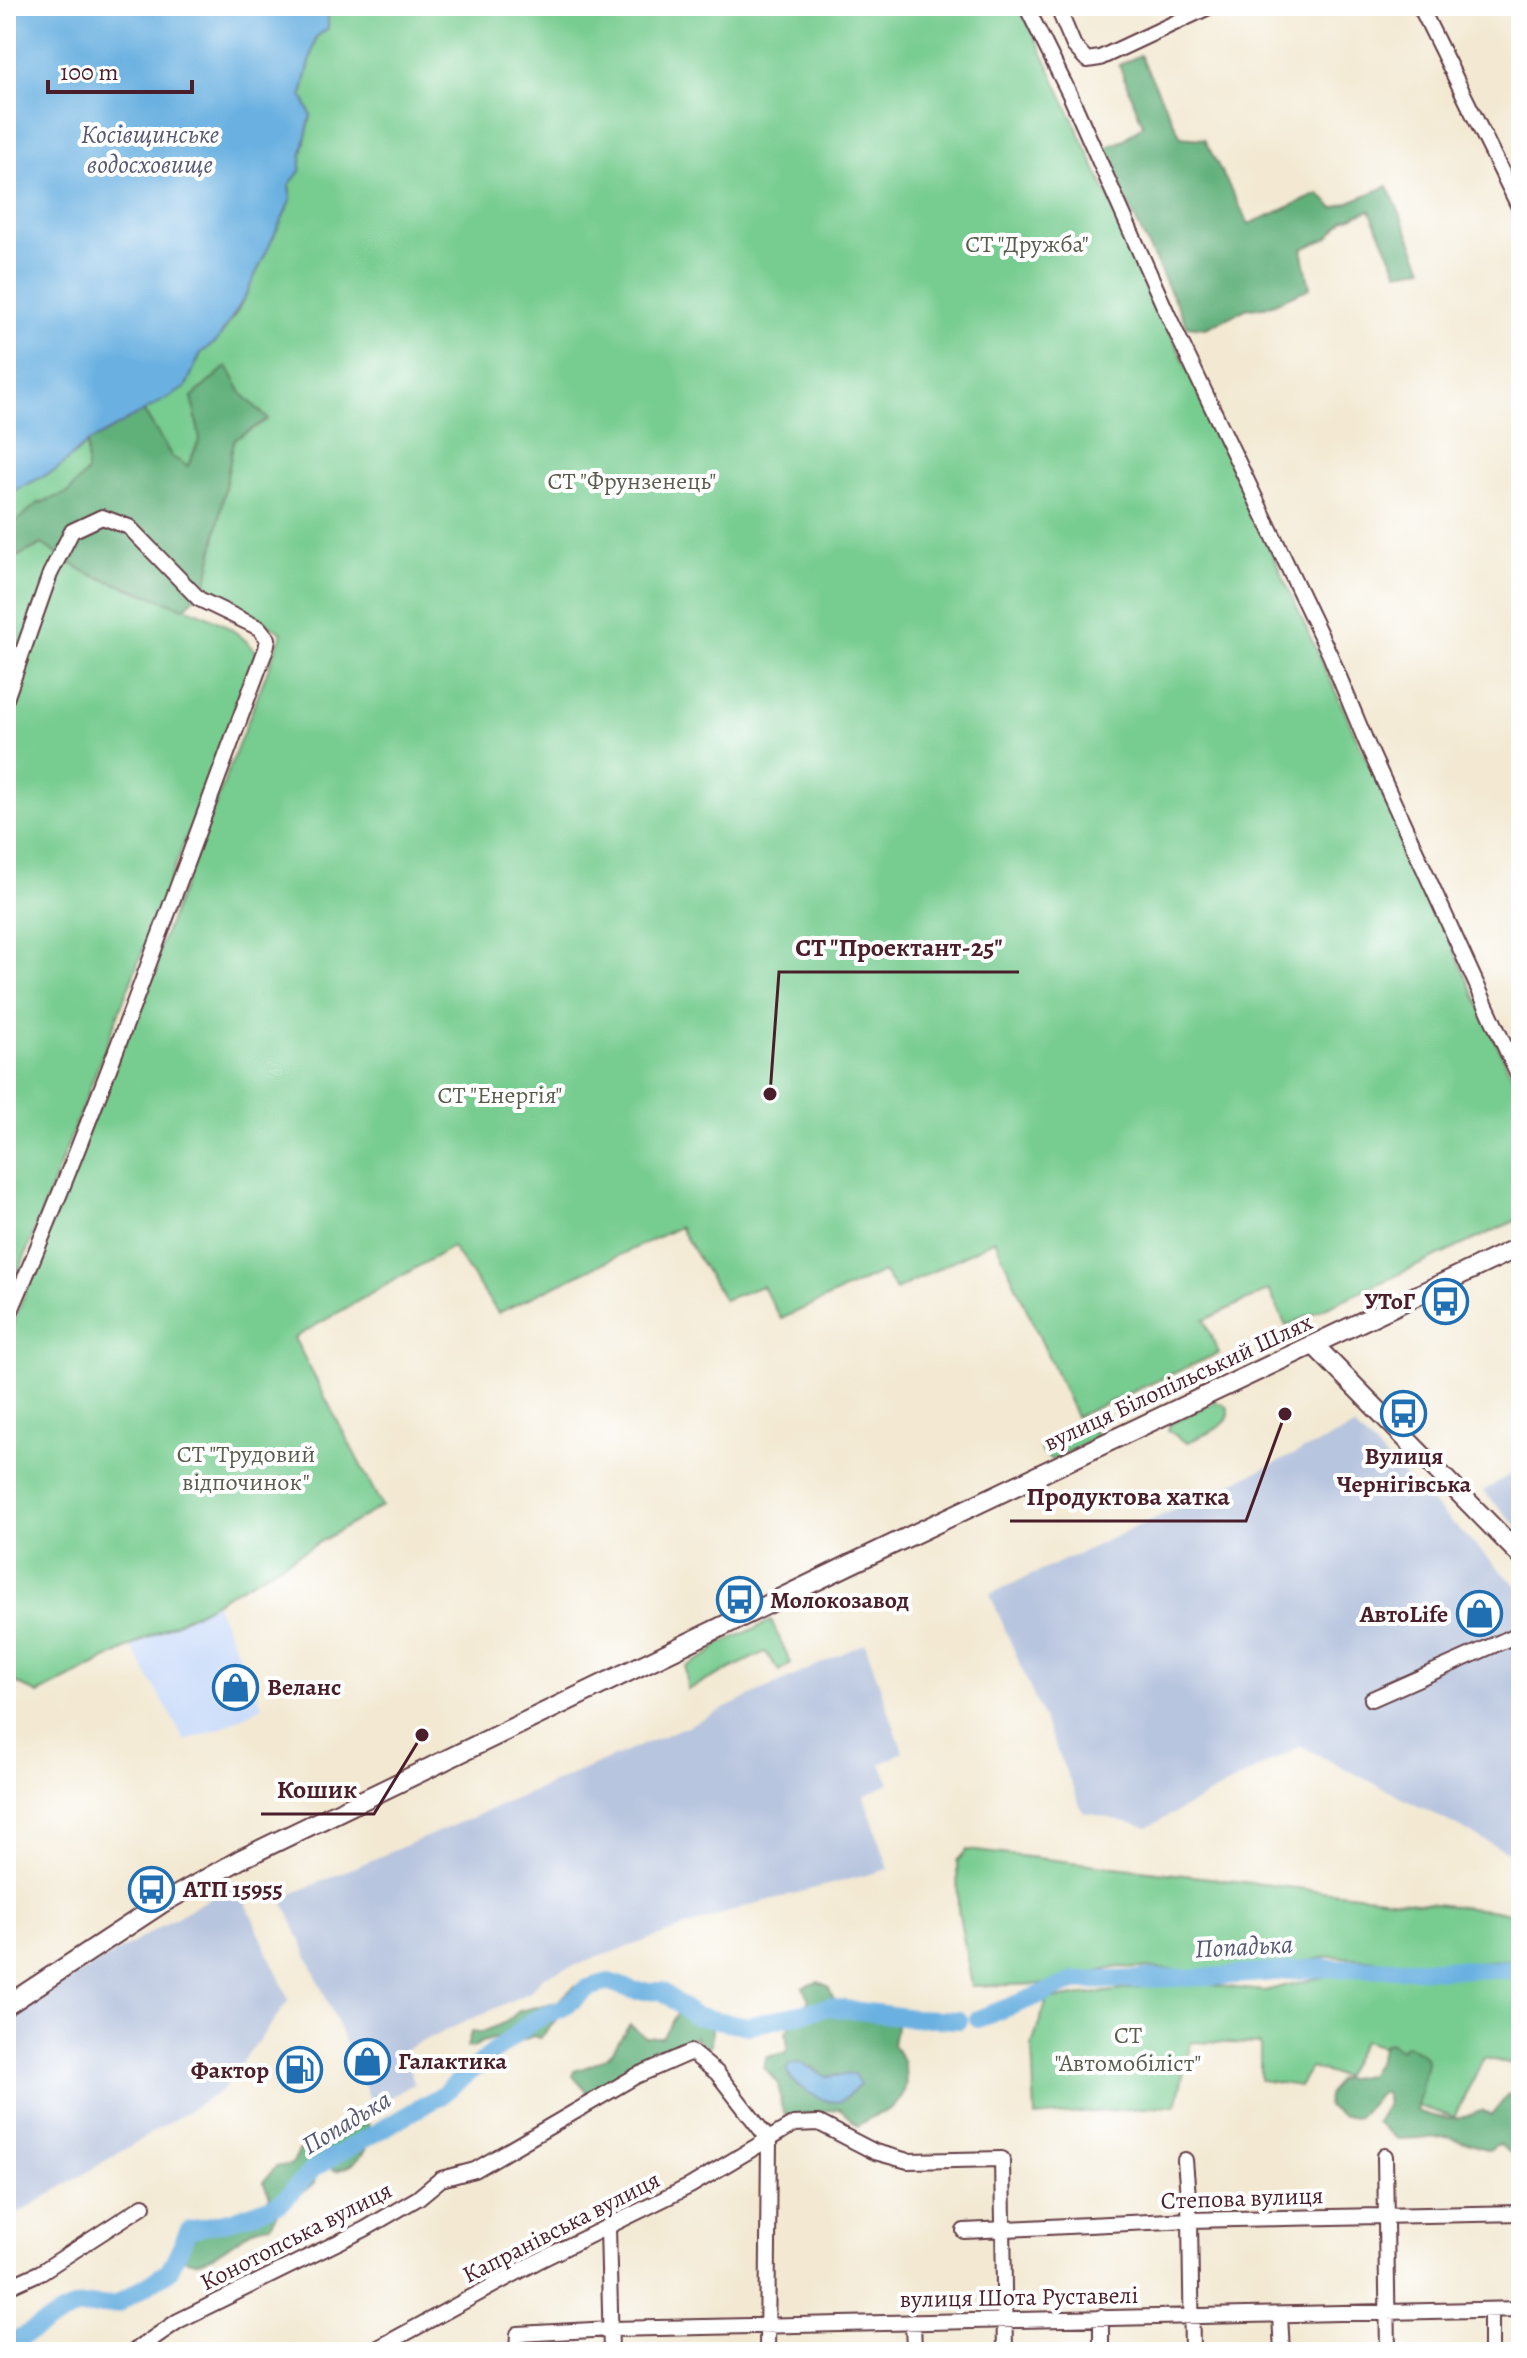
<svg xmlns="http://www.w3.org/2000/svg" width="1527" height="2358" viewBox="0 0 1527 2358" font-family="Alegreya,serif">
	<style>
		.built { fill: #cadcf9 }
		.industrial { fill: #b7c5de }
		.green { fill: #77cc90; stroke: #60765e; stroke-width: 2 }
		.forest { fill: #61b07a; stroke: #566852; stroke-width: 2; fill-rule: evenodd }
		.water { fill: #6ab1e1; stroke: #5a6886; stroke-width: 2 }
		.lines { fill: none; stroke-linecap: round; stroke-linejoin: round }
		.river { stroke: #6ab1e1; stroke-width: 18 }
		.minor-casing { stroke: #633d44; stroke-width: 18 }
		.major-casing { stroke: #633d44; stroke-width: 22 }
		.minor { stroke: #fff; stroke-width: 14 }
		.major { stroke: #fff; stroke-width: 18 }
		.labels { text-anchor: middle; stroke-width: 8; stroke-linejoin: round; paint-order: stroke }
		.park-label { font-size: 24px; fill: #5a5c4e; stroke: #fff }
		.poi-label { font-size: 24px; font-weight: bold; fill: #4a1f2b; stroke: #fff; text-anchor: start }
		.street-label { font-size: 24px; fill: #4a1f2b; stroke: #fff }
		.water-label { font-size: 26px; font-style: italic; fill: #575974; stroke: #fff }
		.leader { fill: none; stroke: #4a1f2b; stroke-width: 3 }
		.callout-dot { fill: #4a1f2b; stroke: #fff; stroke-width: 3 }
		.callout-label { font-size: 26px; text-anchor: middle; font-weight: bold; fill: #4a1f2b; stroke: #fff; stroke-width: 8; stroke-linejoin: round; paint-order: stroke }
	</style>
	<rect width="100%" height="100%" fill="#fff"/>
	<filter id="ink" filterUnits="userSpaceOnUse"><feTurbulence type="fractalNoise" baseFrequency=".0125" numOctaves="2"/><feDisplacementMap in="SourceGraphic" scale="16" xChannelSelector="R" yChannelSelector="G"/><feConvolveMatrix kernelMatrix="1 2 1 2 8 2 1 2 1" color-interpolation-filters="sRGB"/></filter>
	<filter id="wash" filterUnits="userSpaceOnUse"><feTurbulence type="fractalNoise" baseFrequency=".006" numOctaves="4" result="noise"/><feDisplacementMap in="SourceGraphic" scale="32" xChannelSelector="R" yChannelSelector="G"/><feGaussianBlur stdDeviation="1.8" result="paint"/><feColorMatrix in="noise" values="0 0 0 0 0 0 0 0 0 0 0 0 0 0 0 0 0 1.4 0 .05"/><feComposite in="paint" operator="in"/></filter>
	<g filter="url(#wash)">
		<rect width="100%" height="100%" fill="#f3e9d3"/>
		<path class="built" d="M215,1603l48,104 -42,21 -36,13 -53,-94z"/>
		<path class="industrial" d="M1354,1427l167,163v269l-220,-113 -153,81 -65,-15 -93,-218z
			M1521,1468v62l-38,-39z
			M865,1643l38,109 -22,12 9,19 -26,13 25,73 -146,38 -199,69 -14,16 -124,57 8,35 -41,22 -91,-208 407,-173z
			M237,1882l52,118 -68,91 -215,130v-202l15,-11z"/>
		<path class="green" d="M328,6h693l500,1090v122l-235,108 -17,-36 -65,30 15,33 -143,64 -81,-177 -99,50 -13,-18 -102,47 -19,-33 -38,14 -45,-73 -181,86 -46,-66 -158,91 88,168 -179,103 -165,85 -32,-17v-335l276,-709 -76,-46 28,-147 33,-22 -24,-23 -16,-29 -35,31 8,42 -13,28 -15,-10 -29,-47 42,-22 16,-35 16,-12 20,-29 54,-112 -2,-15 11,-14 2,-18 9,-37 -9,-21 14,-58 12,-9z
			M87,443v29l-19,21 -31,11 -31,26v-35l50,-25z
			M42,544c15,10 31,23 48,30 48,21 139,36 167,80l-251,651v-743z
			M1214,1402c7,1 14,2 15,10 2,15 -30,24 -41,30l-6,-2 -14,-10 2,-6z
			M1085,1426l11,7 1,4 -44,23 -11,-7 -2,-5z
			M771,1621l20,42 -12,8 -14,-19 -78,38 -1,-23 25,-14 7,-8z
			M967,1850l554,64v45l-95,6 -94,-9 -67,14 -46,2 -100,-5 -74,17 -73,2 -14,-77 -1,-48z
			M1402,1973l119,6v87l-37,-8 -30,59 -64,-19 9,-46 -36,-11 -20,36 -33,-9 -11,18 -39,-6v-36l-69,-2 -15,63 -141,12 -3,-72 15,-45 134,-18 83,9 62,-15z"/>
		<path class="forest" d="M1140,55l41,82 23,2 45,85 70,-30 15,14 54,-22 35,82 -25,4 -28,-62 -26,10 -16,18 -26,11 8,39 -45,19 -17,1 -42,20 -19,-2 -86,-177 21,-8 21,-16 -24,-60z
			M227,366l16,29 25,24 -34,21 -28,147 -22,21 -97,-35 -45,-29 -36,18v-32l31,-26 31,-11 19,-21v-29l56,-33 29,47 16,9 12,-27 -8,-42z
			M818,1982l10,4 11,27c14,6 33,-2 50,-2l7,16 -3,18c3,6 8,10 10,16 6,20 3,41 -17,50 -10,5 -20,7 -28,15l-18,-17 -54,7 -5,-10 -2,-22 -16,-17 4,-10 17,-4 4,-4 -2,-17 23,-32 -6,-13zM812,2067l14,10 12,-2 22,10 -19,16c-18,0 -40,-10 -52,-24z
			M587,1984l3,7 -11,15 -16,7 -23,25 -7,-2 -16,6 -17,-5 -18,5 -10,6 -5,-1 4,-15 9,1 26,-11 13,-11 38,-9 17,-15z
			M683,2004l15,9 14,17 -1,15 -6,2 -10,-11c-16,22 -21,19 -44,23l-7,8 -22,8 -7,10 -26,10 -16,-19 1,-5c12,-4 27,-8 37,-18 7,-8 11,-19 19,-28l16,12h16z
			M1389,2042l11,8 5,-4c9,1 19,7 22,16l-11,49c24,9 42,10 66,0l10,4 16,-21 5,3 1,10 7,-4v58l-23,-17 -9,6 -41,-13 -51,2 -21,-17 11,-18 -2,-11h-5l-22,24 -16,-1 -15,-9 1,-12 9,-15 30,-5 10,-13 6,-18z
			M364,2120l4,3c5,25 -9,42 -32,48l-5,-3 -1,-10 -6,-2 -6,6 -4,21 -36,30 -7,12c-6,1 -14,2 -19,5 -19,10 -49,43 -71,27l17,-23 52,-16 6,-6 2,-7 9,-4 3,-5 -7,-14 13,-15 16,-3 8,-15 32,-18 12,-1z"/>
		<path class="water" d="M6,6h322v22l-12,9 -14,58 9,20 -9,38 -2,18 -11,14 2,15 -46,97 -28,44 -16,12 -16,35 -98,55 -31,27 -50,25z
			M802,2063l24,14 28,-3 6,11 -19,16c-16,4 -47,-14 -54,-29l3,-8z"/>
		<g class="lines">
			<path class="river" d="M978,2019l97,-38 135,-4 114,-9 186,2 11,3
				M6,2345l70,-38 41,-3 52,-33 20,-41 44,-10 48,-17 33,-35 126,-72 91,-74 33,-15 24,-19 21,-6 27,9h26l32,25 54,10 80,-19 86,11 45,2"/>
		</g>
	</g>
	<g filter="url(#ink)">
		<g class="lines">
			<defs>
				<path id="minor" d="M1026,6l44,89 97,218 163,342 37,89 154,338
					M1057,6l17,40 13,14 13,-2 111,-52
					M1420,6l101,205
					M6,699l44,-125 22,-43 30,-14 27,10 70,72 60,29 9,11 -2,10c-85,225 -164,452 -260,673
					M1372,1699l149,-66
					M1385,2156l3,196
					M1185,2160l5,60 2,132
					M608,2227l3,125
					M964,2231l226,-11 331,-7
					M6,2288l35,-16 102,-66
					M1491,2310v42
					M1280,2315l2,37
					M1101,2317v35
					M913,2322l1,30
					M133,2352l45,-31 187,-92 53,-31 23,-19 34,-9 161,-94 55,-24 26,21 52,67
					M371,2352l165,-90 154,-76 104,-62 25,-1 56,29 33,9 94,-2 3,193
					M517,2352l1,-18 93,-5 910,-20
					M767,2352l2,-212"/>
				<path id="major" d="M1314,1345l207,211
					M6,2006l155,-102 80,-45 610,-295 670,-318"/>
			</defs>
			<use href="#minor" class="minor-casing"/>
			<use href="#major" class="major-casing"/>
			<use href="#minor" class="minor"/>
			<use href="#major" class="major"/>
		</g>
	</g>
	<defs>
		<symbol id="bus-ring" viewBox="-11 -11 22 22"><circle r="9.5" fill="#fff" stroke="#1f6fb2" stroke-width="1.5"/><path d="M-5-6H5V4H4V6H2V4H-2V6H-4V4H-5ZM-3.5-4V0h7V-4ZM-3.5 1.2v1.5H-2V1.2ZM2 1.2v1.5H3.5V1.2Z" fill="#1f6fb2"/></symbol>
		<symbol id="shop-ring" viewBox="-11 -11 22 22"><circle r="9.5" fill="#fff" stroke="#1f6fb2" stroke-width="1.5"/><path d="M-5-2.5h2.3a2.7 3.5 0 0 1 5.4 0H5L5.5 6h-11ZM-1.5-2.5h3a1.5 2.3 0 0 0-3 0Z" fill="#1f6fb2"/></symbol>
		<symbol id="fuel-ring" viewBox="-11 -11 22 22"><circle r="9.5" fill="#fff" stroke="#1f6fb2" stroke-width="1.5"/><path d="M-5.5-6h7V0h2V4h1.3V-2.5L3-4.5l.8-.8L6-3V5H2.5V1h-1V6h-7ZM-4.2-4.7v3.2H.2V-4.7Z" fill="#1f6fb2"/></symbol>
	</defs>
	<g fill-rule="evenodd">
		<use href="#bus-ring" x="1420" y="1276" width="51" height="51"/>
		<use href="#bus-ring" x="1378" y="1388" width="51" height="51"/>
		<use href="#bus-ring" x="714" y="1574" width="51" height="51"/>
		<use href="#shop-ring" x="1454" y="1588" width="51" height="51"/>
		<use href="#shop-ring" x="210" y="1662" width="51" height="51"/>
		<use href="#bus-ring" x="126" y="1864" width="51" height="51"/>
		<use href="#shop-ring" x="342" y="2036" width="51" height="51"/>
		<use href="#fuel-ring" x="274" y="2044" width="51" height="51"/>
	</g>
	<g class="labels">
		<g class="park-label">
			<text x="1027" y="252">СТ "Дружба"</text>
			<text x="632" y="489">СТ "Фрунзенець"</text>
			<text x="500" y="1103">СТ "Енергія"</text>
			<text x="246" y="1462">СТ "Трудовий<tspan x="246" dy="28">відпочинок"</tspan></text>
			<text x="1128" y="2043">СТ<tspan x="1128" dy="28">"Автомобіліст"</tspan></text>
		</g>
		<g class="poi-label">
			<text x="1415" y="1309" text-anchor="end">УТоГ</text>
			<text x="1404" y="1464" text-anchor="middle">Вулиця<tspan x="1404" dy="28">Чернігівська</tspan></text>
			<text x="770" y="1608">Молокозавод</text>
			<text x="1448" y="1622" text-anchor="end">АвтоLife</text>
			<text x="267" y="1695">Веланс</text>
			<text x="183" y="1897">АТП 15955</text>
			<text x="398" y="2069">Галактика</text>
			<text x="269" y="2078" text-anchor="end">Фактор</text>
		</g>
		<g class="street-label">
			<text transform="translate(1178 1382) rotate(-25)" y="8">вулиця Білопільський Шлях</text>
			<text transform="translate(1242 2198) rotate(-2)" y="8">Степова вулиця</text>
			<text transform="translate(561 2227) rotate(-27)" y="8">Капранівська вулиця</text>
			<text transform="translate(296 2236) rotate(-27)" y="8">Конотопська вулиця</text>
			<text transform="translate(1019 2297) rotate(-1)" y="8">вулиця Шота Руставелі</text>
		</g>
		<g class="water-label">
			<text x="150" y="143">Косівщинське<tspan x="150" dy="30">водосховище</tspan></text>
			<text transform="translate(1244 1946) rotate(-3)" y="9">Попадька</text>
			<text transform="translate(346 2122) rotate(-31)" y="9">Попадька</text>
		</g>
	</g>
	<path class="leader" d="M770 1094L779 972H1019M1285 1414L1246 1521H1010M422 1735L374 1814H261"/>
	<g class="callout-dot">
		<circle cx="770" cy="1094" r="8"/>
		<circle cx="1285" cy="1414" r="8"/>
		<circle cx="422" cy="1735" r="8"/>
	</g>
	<g class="callout-label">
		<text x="899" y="956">СТ "Проектант-25"</text>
		<text x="1128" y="1505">Продуктова хатка</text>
		<text x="317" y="1798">Кошик</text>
	</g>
	<rect width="1527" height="2358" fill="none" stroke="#fff" stroke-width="32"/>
	<path d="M48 80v12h144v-12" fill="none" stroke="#4a1f2b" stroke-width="4"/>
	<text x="60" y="80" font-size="24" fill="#4a1f2b" stroke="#ffffff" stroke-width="6" paint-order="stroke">100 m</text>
</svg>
